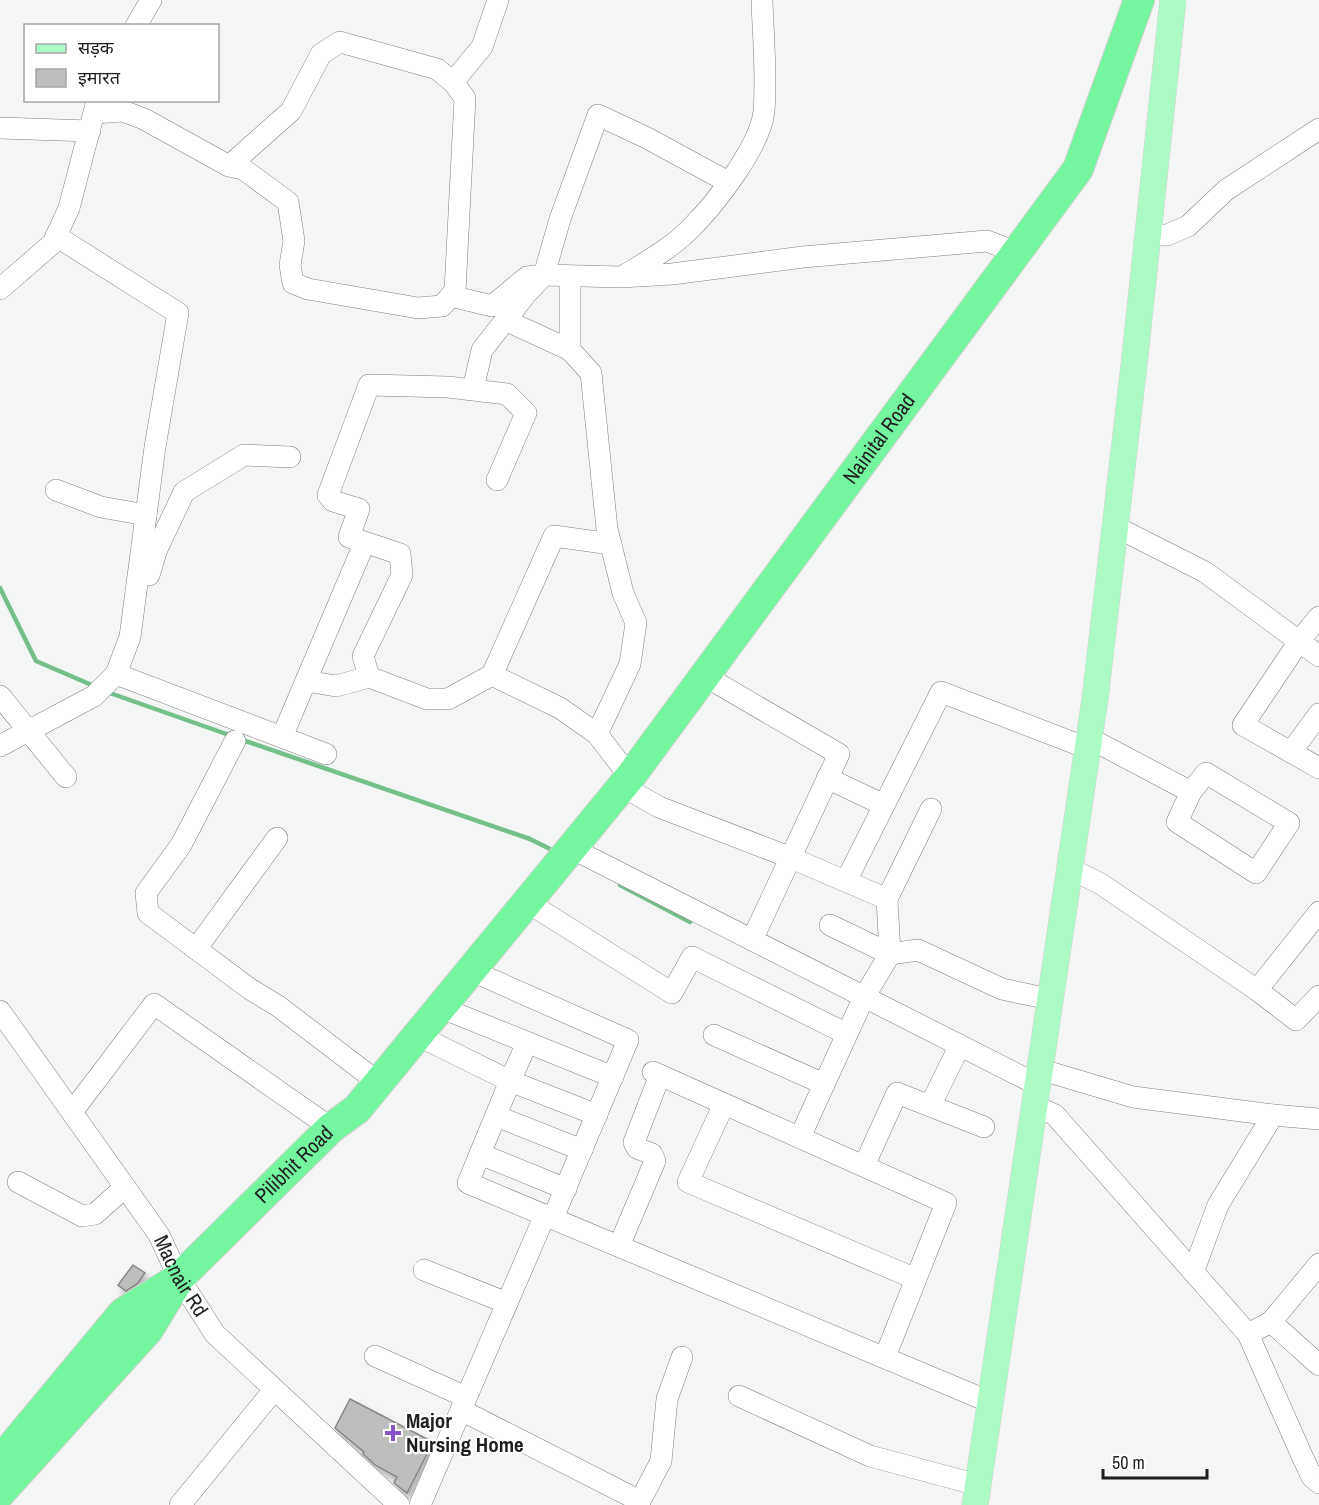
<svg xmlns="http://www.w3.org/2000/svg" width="1319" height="1505" viewBox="0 0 1319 1505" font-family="'Archivo Narrow','Noto Sans Devanagari',sans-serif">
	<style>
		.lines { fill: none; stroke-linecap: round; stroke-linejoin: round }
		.stream { stroke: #75bf8a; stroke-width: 4.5 }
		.building { fill: #bdbfbd; stroke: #868886; stroke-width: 1.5; filter: url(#shadow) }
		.minor-casing { stroke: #7e807e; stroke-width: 22 }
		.major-casing { stroke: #d2d2d2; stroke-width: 27 }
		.highway-casing { stroke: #d2d2d2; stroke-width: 32 }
		.minor { stroke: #fff; stroke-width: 21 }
		.major { stroke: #acfac5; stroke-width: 26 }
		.highway { stroke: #75f69e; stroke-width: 30 }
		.poi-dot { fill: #8953ca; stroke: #fff; stroke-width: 2 }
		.labels { text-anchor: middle; stroke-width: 4.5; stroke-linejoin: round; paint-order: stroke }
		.street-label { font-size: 21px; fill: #1e1f1e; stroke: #fff }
		.poi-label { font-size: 21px; font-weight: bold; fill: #1e1f1e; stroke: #fff; text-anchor: start }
	</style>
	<defs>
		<filter id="shadow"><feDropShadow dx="3.5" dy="6" stdDeviation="3" flood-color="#0004"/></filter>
	</defs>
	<rect width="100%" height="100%" fill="#f3f6f4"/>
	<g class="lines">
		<path class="stream" d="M0,588l36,73 58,25
			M107,692l125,44
			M240,739l290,100 26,13
			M620,885l70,37"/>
	</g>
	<path class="building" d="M133,1265l12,8 -8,11 -11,7 -8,-6z
		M350,1399l83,43 -26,51 -13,-10 3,-6 -22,-12 -12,-11 1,-2 -29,-24z"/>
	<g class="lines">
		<defs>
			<g id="minor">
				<path d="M136,26l15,-26"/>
				<path d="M453,82l29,-35 16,-47"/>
				<path d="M94,113l29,-2 21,8 85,47 62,-55 30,-57 19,-12 97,27 16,13 12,16 -10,193 -13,15 -24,2 -110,-19 -15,-6 -3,-18 4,-24 -6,-39 -45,-33 -14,-3"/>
				<path d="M0,128l90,3"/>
				<path d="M1149,235h18l21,-9 38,-36 93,-61"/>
				<path d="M625,275c23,-14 48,-28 67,-48 24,-24 69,-82 72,-116 3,-37 -1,-75 -2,-111"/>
				<path d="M570,277v73l21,23 16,156 16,64 13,30 -6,41 -33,70"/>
				<path d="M0,289l53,-46 16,-35 28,-107"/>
				<path d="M451,296l41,10 35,-29 17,-2 16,-56 38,-104 49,23 81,44"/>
				<path d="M505,320l65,30"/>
				<path d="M473,389l9,-39 44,-56 18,-19 77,2 51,-3 131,-17 184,-16 31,12"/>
				<path d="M56,490l45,17 45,8"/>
				<path d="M1115,530l9,1 81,41 114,84"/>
				<path d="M149,575l8,-26 27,-57 60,-37 46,2"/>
				<path d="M1319,617l-19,23 -57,85 76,43"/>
				<path d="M116,674l210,80"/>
				<path d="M492,675l62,-139 57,8"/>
				<path d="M703,675l136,79 -87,186"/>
				<path d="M369,677l-6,-21 39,-81 -2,-21 -51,-17 10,-28 -26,-8 -5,-6 41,-110 79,2 59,7 19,19 -29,67"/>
				<path d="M306,681l30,5 33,-9 58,22h21l44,-24 68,33 37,26 33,43"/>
				<path d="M0,696l66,81"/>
				<path d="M282,737l82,-193"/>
				<path d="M1089,738l102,54 15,-19 83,50 -33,50 -79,-51 14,-30"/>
				<path d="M235,741l-54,104 -35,48 2,20 102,76 28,17 101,77"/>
				<path d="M0,746l94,-50 22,-22 14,-37 25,-190 23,-134 -122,-77"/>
				<path d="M1291,752l28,-38"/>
				<path d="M827,778l57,27"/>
				<path d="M622,786l37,21 130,50 98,42 44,-90"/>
				<path d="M571,848l465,236"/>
				<path d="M1069,868l32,16 156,106 39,30 23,-24"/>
				<path d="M846,881l95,-189 146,56"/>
				<path d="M527,902l145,91 20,-36 155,77"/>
				<path d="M830,925l60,29 28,-4 84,39 47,10"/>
				<path d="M196,949l81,-111"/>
				<path d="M472,971l156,69 -75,178"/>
				<path d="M1257,990l62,-78"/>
				<path d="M442,1008l171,69"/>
				<path id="s1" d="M0,1011l159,224 20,43 36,56 184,171"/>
				<path d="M714,1035l110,49"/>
				<path d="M419,1036l91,45 -42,102 522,219"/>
				<path d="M527,1043l-17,38 87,34"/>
				<path d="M1039,1069l94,28 140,18 46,4"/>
				<path d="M653,1072l293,131 -61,154"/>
				<path d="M724,1104l-36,78 228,97"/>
				<path d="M1033,1105l22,10 193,219 55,124 9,19 7,6"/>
				<path d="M930,1106l30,-61"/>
				<path d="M72,1112l82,-108 177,124"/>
				<path d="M496,1116l86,34"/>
				<path d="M800,1137l64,-140 26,-43 -3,-55"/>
				<path d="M480,1154l86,35"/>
				<path d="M864,1166l33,-73 87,34"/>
				<path d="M18,1182l64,34 13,-2 30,-27"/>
				<path d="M619,1246l36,-85 -3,-7 -15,-6 -3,-6 26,-67"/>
				<path d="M424,1270l83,33"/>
				<path d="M1194,1270l24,-65 55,-90"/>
				<path d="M1271,1322l48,43"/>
				<path d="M1248,1334l23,-12 48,-58"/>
				<path d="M375,1356l91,41"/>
				<path d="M739,1396l131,60 108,29"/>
				<path d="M461,1410l179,91"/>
				<path d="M180,1505l93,-114"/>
				<path d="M420,1505l125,-290"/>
				<path d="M638,1505l23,-44 6,-62 15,-42"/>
			</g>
			<path id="major" d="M975,1505l120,-806 39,-334 39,-365"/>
			<g id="highway">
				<path id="s2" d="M0,1461l123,-148 56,-35 152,-150 26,-19 273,-332 448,-608 61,-169"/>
				<path d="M0,1493l148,-163 28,-46"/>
			</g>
		</defs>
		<use href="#minor" class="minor-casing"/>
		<use href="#major" class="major-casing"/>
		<use href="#highway" class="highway-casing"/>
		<use href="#minor" class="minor"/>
		<use href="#major" class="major"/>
		<use href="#highway" class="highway"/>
	</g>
	<path class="poi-dot" d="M390 1424h6v6h6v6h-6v6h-6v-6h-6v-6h6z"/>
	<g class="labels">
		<g class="street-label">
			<text dy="7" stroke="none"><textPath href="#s2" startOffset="1354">Nainital Road</textPath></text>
			<text dy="7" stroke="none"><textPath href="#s2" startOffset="420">Pilibhit Road</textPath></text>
			<text dy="7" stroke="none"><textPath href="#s1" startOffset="321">Macnair Rd</textPath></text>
		</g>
		<g class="poi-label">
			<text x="406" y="1428">Major<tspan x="406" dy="24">Nursing Home</tspan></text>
		</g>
	</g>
	<rect x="24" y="24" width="195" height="78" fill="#ffffff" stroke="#a5a5a5" stroke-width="1.5"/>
	<rect x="36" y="44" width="30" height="9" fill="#acfac5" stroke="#a5a5a5" stroke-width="1.5"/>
	<text x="78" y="54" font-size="18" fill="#1e1f1e">सड़क</text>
	<rect x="36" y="69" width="30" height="18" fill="#bdbfbd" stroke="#a5a5a5" stroke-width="1.5"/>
	<text x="78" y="84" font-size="18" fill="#1e1f1e">इमारत</text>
	<path d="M1103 1469v9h104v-9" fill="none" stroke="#1e1f1e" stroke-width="3"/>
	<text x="1112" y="1469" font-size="18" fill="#1e1f1e" stroke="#ffffff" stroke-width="4.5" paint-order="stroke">50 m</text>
</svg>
